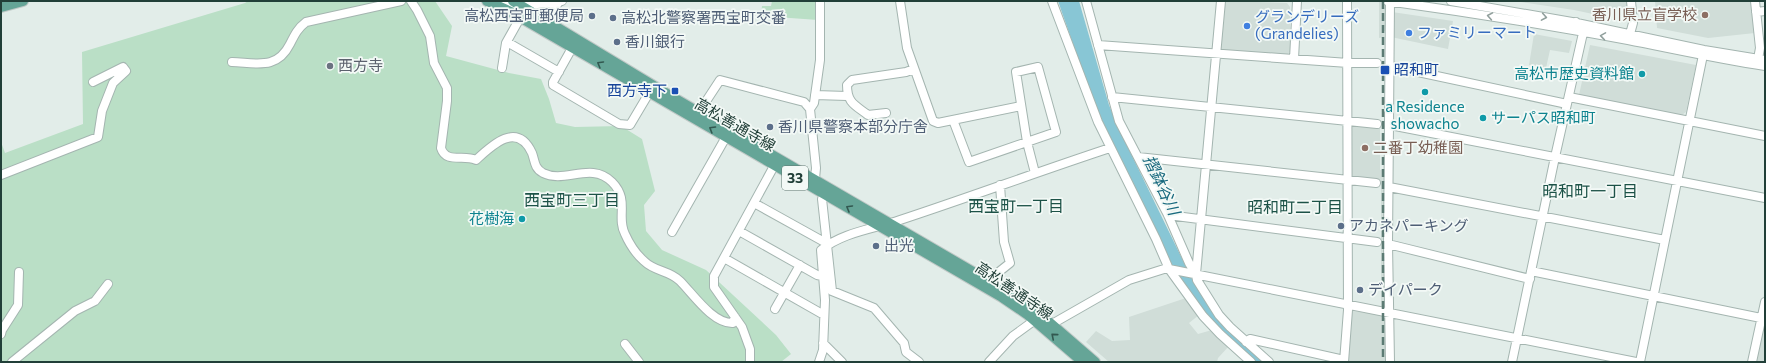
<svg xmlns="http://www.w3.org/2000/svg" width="1766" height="363" viewBox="0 0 1766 363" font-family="Commissioner,'Noto Sans JP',sans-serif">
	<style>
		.built { fill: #d0ddd8 }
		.green { fill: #badfc6 }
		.water { fill: #88c6d5 }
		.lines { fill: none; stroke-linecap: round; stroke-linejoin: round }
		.minor-casing { stroke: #a4b5b0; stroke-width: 10 }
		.major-casing { stroke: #c1c9c7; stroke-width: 12 }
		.minor { stroke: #fff; stroke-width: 8 }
		.major { stroke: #65a597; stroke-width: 10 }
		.rail { stroke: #5c7b74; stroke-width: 2.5; stroke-dasharray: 8 4; stroke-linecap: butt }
		.oneway { stroke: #909f9c }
		.oneway2 { stroke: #325850 }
		.education-dot { fill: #8d6e63; stroke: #f3f9f6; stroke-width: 1.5 }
		.service-dot { fill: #5c6f8a; stroke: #f3f9f6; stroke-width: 1.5 }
		.shop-dot { fill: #3f7fe0; stroke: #f3f9f6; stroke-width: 1.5 }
		.worship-dot { fill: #6b7280; stroke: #f3f9f6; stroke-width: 1.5 }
		.transit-dot { fill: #1a4fb4; stroke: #f3f9f6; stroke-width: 1.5 }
		.culture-dot { fill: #0f9aa8; stroke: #f3f9f6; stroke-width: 1.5 }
		.labels { text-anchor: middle; stroke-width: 3.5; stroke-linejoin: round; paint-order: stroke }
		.shield { fill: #f3f9f6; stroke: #607771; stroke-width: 1 }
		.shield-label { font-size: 14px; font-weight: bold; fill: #213f38 }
		.education-label { font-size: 15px; fill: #785e54; stroke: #f3f9f6; text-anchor: end }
		.service-label { font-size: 15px; fill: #4e5e75; stroke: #f3f9f6; text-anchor: start }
		.shop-label { font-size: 15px; fill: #366cbe; stroke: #f3f9f6; text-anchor: start }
		.worship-label { font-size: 15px; fill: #5b616d; stroke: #f3f9f6; text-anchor: start }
		.transit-label { font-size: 15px; fill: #164399; stroke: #f3f9f6; text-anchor: start }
		.culture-label { font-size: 15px; fill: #0d838f; stroke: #f3f9f6; text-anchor: end }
		.street-label { font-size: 15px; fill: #213f38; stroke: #f3f9f6 }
		.water-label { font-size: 16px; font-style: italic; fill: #18697e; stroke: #f3f9f6 }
		.neighbourhood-label { font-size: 16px; fill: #1c5247; stroke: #f3f9f6 }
	</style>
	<rect width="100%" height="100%" fill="#e2ede9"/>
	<path class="built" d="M1223,1l64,2 3,4v45l-3,3 -65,-5 -3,-3z
		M1379,1h9v30h-4v6l-5,1z
		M1514,1h116l1,21 -57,-12z
		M1655,1h97l3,32 -47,5 -51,-10z
		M1392,12l61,9 -5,28 -57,-12z
		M1534,34l38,7 -3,12 -19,-3 -4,18 -17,-3z
		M1590,45l106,20 -10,47 -4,3 -103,-20z
		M1350,123l30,2v45h7l1,138 -7,-1v-126l-26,-2 -4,-4z
		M1186,298l13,17 -10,8 9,11 14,-4 17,16 -11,12 -1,4h-108l-23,-20 10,-11 16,10 18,-1 -1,-23z
		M1353,311l35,5v46h-42l5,-49z
		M1765,313v49h-11z"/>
	<path class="green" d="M248,1h187l17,25 -6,30 63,17 32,6 8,20 7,24 19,4 46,-1 21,13 13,52 -11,14 2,26 16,19 44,20 70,65 15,19 -10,8h-780v-220l4,11 78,-29 -1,-72 163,-49z
		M772,1h46v19l-57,-4 1,-10h9z"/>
	<path class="water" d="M1058,1h21l30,104 9,22 74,152 24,37 48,46h-10l-54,-53 -28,-43 -73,-148z"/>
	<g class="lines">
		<defs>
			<path id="minor" d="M411,1l6,9 13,26 4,27 13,25v13l-6,47c5,16 23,6 35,12 16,-15 41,-39 56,-7 3,8 2,15 11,20 22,11 48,-12 69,9 18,18 4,35 13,52 4,9 11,20 19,27 11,11 25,9 36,20 13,13 33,43 53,42l2,-6
				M900,1l7,47 26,73 5,2 83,-17
				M1052,1l46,121 58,117 13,30 34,47 17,18 31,28
				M1086,1l33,120 49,94 21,48 7,11 1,6 22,35 11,12 39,35
				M1387,1c80,11 161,24 241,39 46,9 91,19 137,26
				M1390,1l-2,243 2,118
				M1451,1l121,21 132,28 61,10
				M1755,1l5,47 -2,11
				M501,6h20l41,-5
				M1756,12l9,-1
				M549,24l2,-12 9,-11
				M1630,34l3,-11 -2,-22
				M507,42l52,30
				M1098,45l250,18h29
				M572,48l-19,34v3l66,39 11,1 22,-37
				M1294,59l3,-58
				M232,62c25,1 45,8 58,-18 5,-10 8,-16 16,-22l95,-21
				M1390,66l177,38
				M502,68l4,-25 14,-25
				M815,95l32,1
				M1112,97l265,27
				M1569,97l196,39
				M699,112l21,-32 84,22 6,7
				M886,113l-18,2c-13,-10 -21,-12 -21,-30l5,-5 54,-8 8,-3
				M953,120l16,42 87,-30 -18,-65 -22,5 11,70 8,31
				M1390,125l375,73
				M1138,157l238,26
				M1,175l97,-38 4,-26 11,-28 13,-12 -3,-4 -30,15
				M815,179l1,-11 -6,-59 4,-6 6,-43v-59
				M1389,187l276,53
				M825,195l-3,4 10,92 42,17 30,35 2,9 13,10
				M754,203l74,41
				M1168,215l209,27
				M739,231l78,44 5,1
				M672,232l54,-95
				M1388,244l142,35
				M724,258l100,57
				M1531,271l230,47
				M1196,274l25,-273
				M991,282l4,-7 15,-12 -6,-21 -4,-57
				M775,309l25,-44
				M1052,324l77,-44 35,-11h5l467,93
				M1,334l1,-4 16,-25 1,-33
				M1246,342l4,-3 94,21
				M823,343l19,19
				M625,344l14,18
				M12,362l63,-51 20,-10 13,-17
				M750,362v-13l-8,-22 -28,-40v-11l60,-110
				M819,362l4,-12 2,-50 -4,-50c22,-18 53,-21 79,-30 70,-23 140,-49 210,-72
				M989,362l24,-26 22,-16
				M1344,362l4,-52 -1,-309
				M1512,362l43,-205 28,-124 -2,-7 -5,-4
				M1640,362l63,-307
				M1752,362l13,-60"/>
			<path id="major" d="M487,1l26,12 489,284 25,17 56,48
				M513,1l159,96 356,207 67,58
				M1,7l22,-6"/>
		</defs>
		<use href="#minor" class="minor-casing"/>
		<use href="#major" class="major-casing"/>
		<use href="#minor" class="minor"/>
		<use href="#major" class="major"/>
		<path class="rail" d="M1383,1v361"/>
	</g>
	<defs><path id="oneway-chevron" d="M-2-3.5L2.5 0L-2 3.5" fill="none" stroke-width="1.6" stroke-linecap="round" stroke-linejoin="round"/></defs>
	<g class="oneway">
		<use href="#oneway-chevron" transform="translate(1490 16) rotate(-170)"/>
		<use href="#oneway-chevron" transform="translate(1544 17) rotate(10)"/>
		<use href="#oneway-chevron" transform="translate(1603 36) rotate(-171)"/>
	</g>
	<g class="oneway2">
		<use href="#oneway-chevron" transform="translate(600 64) rotate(-150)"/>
		<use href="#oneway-chevron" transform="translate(712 129) rotate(-149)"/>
		<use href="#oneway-chevron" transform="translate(849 208) rotate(-150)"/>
		<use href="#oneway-chevron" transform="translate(1054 336) rotate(-140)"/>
	</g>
	<g class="education-dot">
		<circle cx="1705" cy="15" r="4"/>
		<circle cx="1365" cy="148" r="4"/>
	</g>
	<g class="service-dot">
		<circle cx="592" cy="16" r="4"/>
		<circle cx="613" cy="18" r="4"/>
		<circle cx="617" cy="42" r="4"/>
		<circle cx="770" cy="127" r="4"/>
		<circle cx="1341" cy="226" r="4"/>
		<circle cx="876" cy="246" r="4"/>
		<circle cx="1360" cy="290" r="4"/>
	</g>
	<g class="shop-dot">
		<circle cx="1247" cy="26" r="4"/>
		<circle cx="1409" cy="33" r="4"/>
	</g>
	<circle class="worship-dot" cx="330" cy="66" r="4"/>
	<g class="transit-dot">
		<rect x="1380" y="65" width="10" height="10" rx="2"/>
		<rect x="671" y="87" width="8" height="8" rx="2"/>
	</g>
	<g class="culture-dot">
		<circle cx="1642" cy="74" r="4"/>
		<circle cx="1425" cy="92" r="4"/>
		<circle cx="1483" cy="118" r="4"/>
		<circle cx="522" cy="219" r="4"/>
	</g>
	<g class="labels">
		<rect class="shield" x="782" y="166" width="26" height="24" rx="3"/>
		<g class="shield-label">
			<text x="795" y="183">33</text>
		</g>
		<g class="education-label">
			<text x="1697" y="20">香川県立盲学校</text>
			<text x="1373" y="153" text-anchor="start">二番丁幼稚園</text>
		</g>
		<g class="service-label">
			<text x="584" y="21" text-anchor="end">高松西宝町郵便局</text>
			<text x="621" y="23">高松北警察署西宝町交番</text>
			<text x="625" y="47">香川銀行</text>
			<text x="778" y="132">香川県警察本部分庁舎</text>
			<text x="1349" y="231">アカネパーキング</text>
			<text x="884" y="251">出光</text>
			<text x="1368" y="295">デイパーク</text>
		</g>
		<g class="shop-label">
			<text x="1255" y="22">グランデリーズ<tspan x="1255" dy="17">(Grandelies)</tspan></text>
			<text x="1417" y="38">ファミリーマート</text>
		</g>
		<g class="worship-label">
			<text x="338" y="71">西方寺</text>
		</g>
		<g class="transit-label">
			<text x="1394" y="75">昭和町</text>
			<text x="667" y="96" text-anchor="end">西方寺下</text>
		</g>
		<g class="culture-label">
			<text x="1634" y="79">高松市歴史資料館</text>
			<text x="1425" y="112" text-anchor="middle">a Residence<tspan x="1425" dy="17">showacho</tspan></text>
			<text x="1491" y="123" text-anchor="start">サーパス昭和町</text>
			<text x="514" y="224">花樹海</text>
		</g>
		<g class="street-label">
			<text transform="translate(735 125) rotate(30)" y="5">高松善通寺線</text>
			<text transform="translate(1014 291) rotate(34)" y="5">高松善通寺線</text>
		</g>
		<g class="water-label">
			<text transform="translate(1162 185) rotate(65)" y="6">摺鉢谷川</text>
		</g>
		<g class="neighbourhood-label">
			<text x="1590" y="197">昭和町一丁目</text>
			<text x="572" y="206">西宝町三丁目</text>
			<text x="1016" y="212">西宝町一丁目</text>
			<text x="1295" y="213">昭和町二丁目</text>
		</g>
	</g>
	<rect width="1766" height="363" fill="none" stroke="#213f38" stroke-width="4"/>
</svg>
